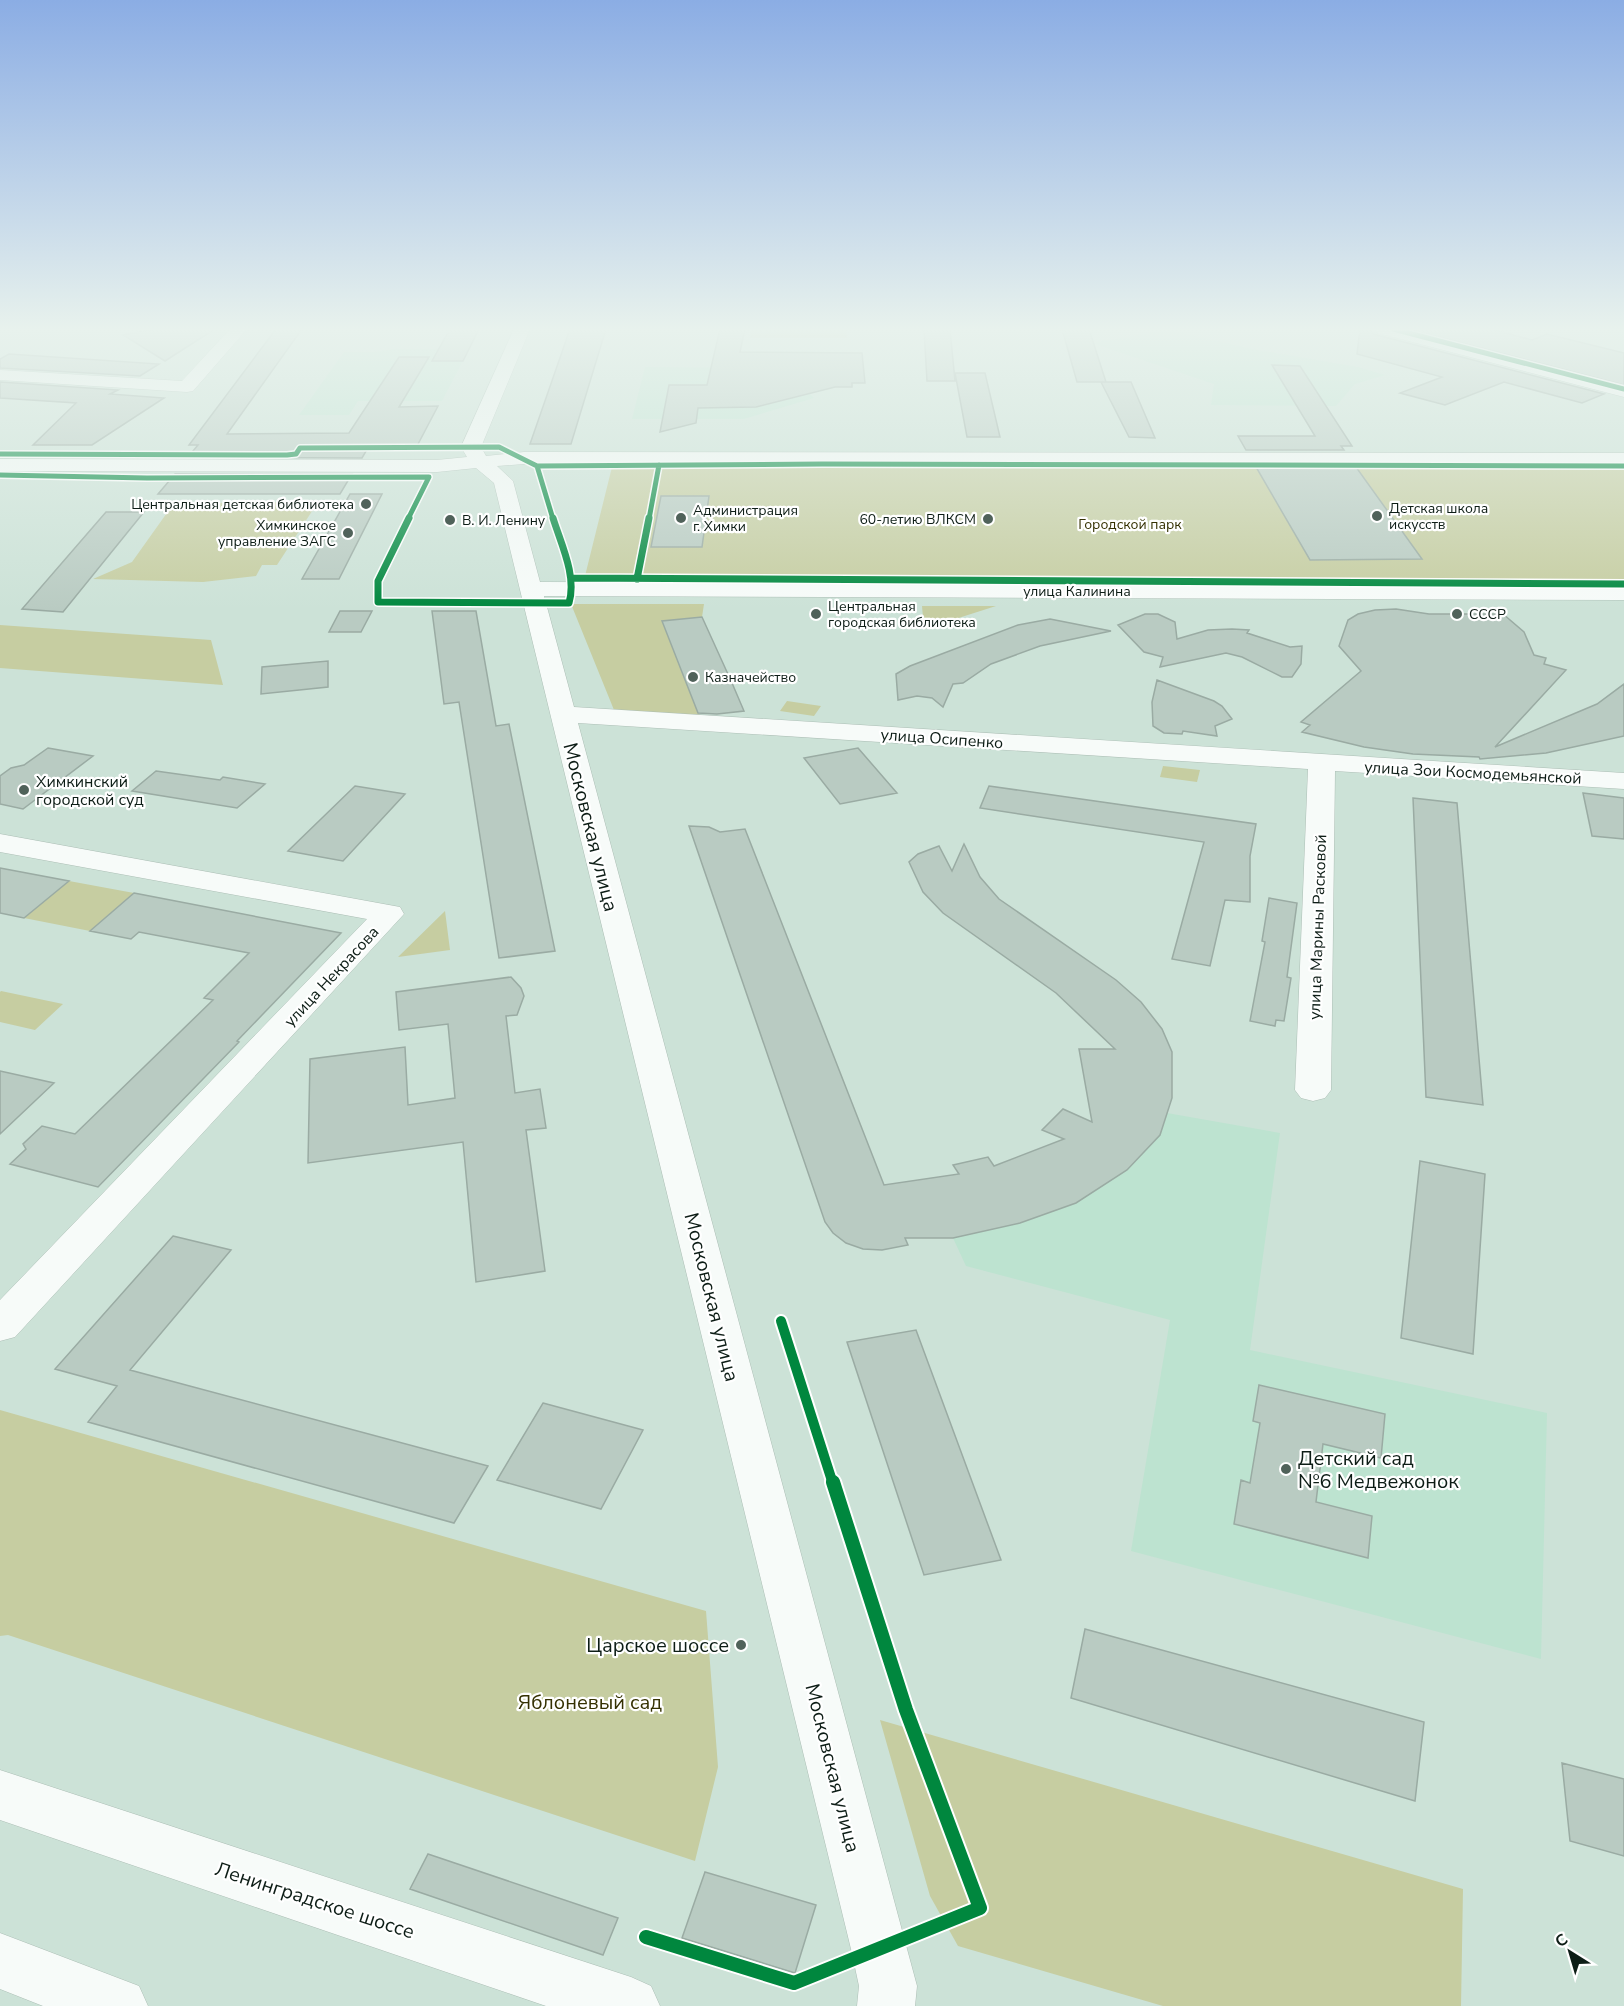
<svg xmlns="http://www.w3.org/2000/svg" width="1624" height="2006" viewBox="0 0 1624 2006" font-family="'Nunito Sans',sans-serif">
	<style>
		.built { fill: #bde3d0 }
		.green { fill: #c6cda1 }
		.building { fill: #b9cbc2; stroke: #9aaba3; stroke-width: 1.5 }
		.lines { fill: none; stroke-linecap: round; stroke-linejoin: round }
		.minor-casing { stroke: #acbeb5; stroke-width: 1 }
		.highway-casing { stroke: #acbeb5; stroke-width: 1 }
		.minor { fill: #f7fbf9; fill-rule: evenodd }
		.highway { fill: #f7fbf9; fill-rule: evenodd }
		.cycleway-far3-casing { stroke: #fff; stroke-width: 8 }
		.cycleway-far2-casing { stroke: #fff; stroke-width: 10 }
		.cycleway-far1-casing { stroke: #fff; stroke-width: 14 }
		.cycleway-casing { stroke: #fff; stroke-width: 18 }
		.cycleway-far3 { stroke: #00873e; stroke-width: 5 }
		.cycleway-far2 { stroke: #00873e; stroke-width: 7 }
		.cycleway-far1 { stroke: #00873e; stroke-width: 10 }
		.cycleway { stroke: #00873e; stroke-width: 14 }
		.poi-dot { fill: #50625a; stroke: #fff; stroke-width: 2 }
		.labels { text-anchor: middle; stroke-width: 4.5; stroke-linejoin: round; paint-order: stroke }
		.far-poi-label { font-size: 14px; fill: #0d1d16; stroke: #fff; text-anchor: start }
		.far-park-label { font-size: 14px; fill: #353102; stroke: #fff }
		.far-street-label { font-size: 14px; fill: #0d1d16; stroke: #fff }
		.street-label { font-size: 16px; fill: #0d1d16; stroke: #fff }
		.poi-label { font-size: 16px; fill: #0d1d16; stroke: #fff; text-anchor: start }
		.near-street-label { font-size: 20px; fill: #0d1d16; stroke: #fff }
		.near-poi-label { font-size: 20px; fill: #0d1d16; stroke: #fff; text-anchor: start }
		.near-park-label { font-size: 20px; fill: #353102; stroke: #fff }
	</style>
	<rect width="100%" height="100%" fill="#cce2d7"/>
	<path class="built" d="M1169,330l83,19 106,18 27,8 -30,9 -19,22 -125,-1 3,-21 -122,-41z
		M394,349h75l-27,52h-84l-9,14h-50l45,-63h31z
		M645,367l138,1 31,30 -70,21h-112z
		M1167,1113l113,20 -30,217 297,63 -6,246 -410,-108 39,-231 -204,-54 -13,-28 67,-15 56,-20 51,-33 33,-35z"/>
	<path class="green" d="M751,329h95l1,9h-97z
		M618,463h1006v126l-1036,-6 -3,-7 27,-109z
		M318,502l-41,63h-15l-6,11 -53,6 -110,-3 39,-17 42,-59z
		M571,604h133l-2,13 -40,4 38,95 -86,-6z
		M922,606h74l-72,23z
		M0,625l211,15 12,45 -223,-17z
		M787,701l34,5 -7,10 -34,-5z
		M1163,766l37,4 -3,12 -37,-5z
		M69,881l65,12 -44,38 -66,-13z
		M445,911l5,39 -52,7z
		M0,992l1,-1 62,13 -28,26 -35,-8z
		M0,1410l706,201 12,156 -23,94 -687,-226 -8,1z
		M880,1720l583,169 -2,117h-298l-205,-60 -28,-50z"/>
	<path class="building" d="M155,329h60l-50,32 -42,-26z
		M276,329h26l-75,105 122,-1 50,-76h30l-30,50 39,-1 -21,40h-48l-7,12 -174,-1 10,-12h-9z
		M450,329h29l-16,32h-31z
		M570,329h36l-35,115h-41z
		M720,329h25l-5,23 122,1 3,30h-13v4h-17l-79,20 -58,1 -2,15 -36,9 9,-47h38z
		M924,329h26l5,52h-28z
		M1062,329h27l17,53h-29z
		M1360,329h10l3,5 231,60 -22,9 -78,-21 -59,23 -45,-12 42,-16 -85,-23z
		M1408,329h83l41,11 15,-6 77,19v32z
		M9,354l150,10 -19,12 -140,-8v-9z
		M1272,365l28,1 52,80h-11l3,4h-98l-8,-14h77z
		M955,373h30l15,64h-33z
		M0,382l118,8 -8,4 54,4 -72,47h-59l43,-42 -76,-5z
		M1101,382h30l24,56 -26,-1z
		M1256,467h100l66,92 -112,1z
		M175,474h177l-12,20h-182z
		M350,494h32l-43,85h-37z
		M661,496h48l-7,51h-51z
		M106,512h38l-81,100 -41,-3z
		M1396,609l33,5h74l21,18 10,23 12,3 -2,6 22,6 -71,77 102,-43 27,-20v52l-78,17 -66,6 -1,-2 -66,-3 -49,-7 -62,-15 8,-7 -9,-3 60,-51 -22,-25 9,-26 10,-6 17,-4z
		M340,611h32l-11,21h-32z
		M432,611h44l20,115 13,-2 46,227 -56,7 -40,-256 -15,2z
		M1145,614h13l17,8 2,17 31,-9 24,-1 17,1 -2,3 43,14 12,-1 -1,18 -9,13h-10l-40,-20 -16,-4 -66,14 3,-10 -19,-5 -26,-27z
		M702,617l30,66 12,28 -27,3 -19,-1 -36,-92z
		M1050,619l61,12 -71,15 -49,18 -28,19 -10,1 -10,23 -11,-9 -15,-2 -19,4 -2,-26 14,-8 108,-41z
		M328,661v26l-67,7 1,-27z
		M1157,680l57,21 8,5 10,13 -17,7 2,10 -34,-5 -1,3 -18,-1 -11,-7 -1,-24z
		M48,748l45,8 -70,53 -23,-5v-28l11,-8 13,-3z
		M858,748l39,45 -57,11 -36,-46z
		M156,771l64,9 3,-3 42,7 -28,24 -105,-17z
		M355,786l50,8 -62,67 -55,-10z
		M989,786l267,38 -6,32v46l-25,-2 -15,66 -38,-7 32,-117 -224,-34z
		M1583,793l41,5v41l-32,-3z
		M1413,798l44,5 26,302 -57,-8z
		M689,826l20,1 11,5 25,-3 139,356 75,-11 -6,-9 35,-8 6,9 70,-27 -22,-9 21,-21 29,13 -13,-73h36l-59,-56 -113,-80 -20,-21 -14,-30 9,-8 21,-8 13,25 12,-27 16,33 19,22 117,81 25,22 21,27 10,23v46l-12,37 -33,35 -51,33 -56,20 -67,15h-48l3,7 -26,5 -19,-1 -17,-6 -13,-10 -8,-11z
		M0,868l69,13 -45,37 -24,-5z
		M134,893l207,40 -104,108 2,1 -141,145 -88,-23 16,-15 -3,-5 19,-18 33,8 138,-134 -9,-2 45,-45 -110,-21 -8,7 -41,-8z
		M1269,898l28,5 -10,74 4,1 -7,43 -8,-1 -1,6 -25,-5 15,-79 -3,-1z
		M511,977l10,11 3,8 -7,19 -11,1 9,77 25,-4 6,39 -20,2 19,141 -69,11 -13,-140 -155,21 2,-104 95,-12 3,58 47,-7 -7,-74 -49,6 -3,-38z
		M0,1071l54,12 -54,51z
		M1420,1161l65,13 -12,180 -72,-16z
		M173,1236l58,14 -101,120 358,96 -34,57 -366,-101 29,-36 -62,-17z
		M916,1330l85,230 -77,15 -77,-233z
		M1259,1385l126,29 -4,44 -58,-14 -7,58 56,14 -4,42 -134,-34 7,-44 9,3 10,-60 -7,-2z
		M543,1403l100,27 -42,79 -104,-29z
		M1085,1629l339,93 -9,79 -344,-103z
		M1562,1763l62,16v77l-54,-15z
		M428,1854l190,64 -15,37 -193,-66z
		M705,1872l111,33 -21,68 -113,-35z"/>
	<g class="lines">
		<defs>
			<path id="minor" d="M230,329h17l-54,62 -6,1 -187,-12v-10l182,11z
				M514,329h16l-49,118 5,9 38,-4 1100,1v12l-1100,-1 -27,2 16,15 27,101 1084,4v14l-1080,-4 30,111 1050,66v16l-289,-18 -4,319 -6,8 -12,3 -12,-3 -6,-8 13,-321 -730,-46 329,1226 10,37 -2,20h-58l2,-20 -8,-37 -357,-1466 -18,-15 -39,4 -437,-1v-12l437,1 30,-3 -6,-10z
				M1372,329h27l225,58v10l-250,-65z
				M0,834l389,71 11,2 4,7 -389,423 -15,4v-41l367,-381 -367,-67z"/>
			<path id="highway" d="M0,1770l631,207 20,9 9,20h-114l-546,-186z
				M0,1933l139,53 9,20h-105l-43,-17z"/>
		</defs>
		<use href="#minor" class="minor-casing"/>
		<use href="#highway" class="highway-casing"/>
		<use href="#minor" class="minor"/>
		<use href="#highway" class="highway"/>
		<defs>
			<path id="cycleway-far3" d="M1393,329l231,60
				M0,454l287,1 9,-1 4,-6 199,-1 38,19 285,-2 802,2
				M537,466l16,53
				M0,475l147,3 282,-1 -21,42
				M649,519l10,-54"/>
			<path id="cycleway-far2" d="M409,518l-31,63v21l191,1c8,-27 -8,-59 -16,-85
				M571,578l1053,6
				M637,579l12,-61"/>
			<path id="cycleway-far1" d="M781,1321l52,163"/>
			<path id="cycleway" d="M646,1937l148,46 186,-75 -74,-198 -73,-228"/>
		</defs>
		<use href="#cycleway-far3" class="cycleway-far3-casing"/>
		<use href="#cycleway-far2" class="cycleway-far2-casing"/>
		<use href="#cycleway-far1" class="cycleway-far1-casing"/>
		<use href="#cycleway" class="cycleway-casing"/>
		<use href="#cycleway-far3" class="cycleway-far3"/>
		<use href="#cycleway-far2" class="cycleway-far2"/>
		<use href="#cycleway-far1" class="cycleway-far1"/>
		<use href="#cycleway" class="cycleway"/>
	</g>
	<linearGradient id="sky" x2="0" y2="1"><stop stop-color="#8bade4"/><stop offset="0.54" stop-color="#e8f2ed"/><stop offset="1" stop-color="#e8f2ed" stop-opacity="0"/></linearGradient>
	<rect width="1624" height="610" fill="url(#sky)"/>
	<g class="poi-dot">
		<circle cx="366" cy="504" r="6"/>
		<circle cx="1377" cy="516" r="6"/>
		<circle cx="681" cy="518" r="6"/>
		<circle cx="988" cy="519" r="6"/>
		<circle cx="450" cy="520" r="6"/>
		<circle cx="348" cy="533" r="6"/>
		<circle cx="816" cy="614" r="6"/>
		<circle cx="1457" cy="614" r="6"/>
		<circle cx="693" cy="677" r="6"/>
		<circle cx="24" cy="790" r="6"/>
		<circle cx="1286" cy="1469" r="6"/>
		<circle cx="741" cy="1645" r="6"/>
	</g>
	<g class="labels">
		<g class="far-poi-label">
			<text x="354" y="509" text-anchor="end">Центральная детская библиотека</text>
			<text x="1389" y="513">Детская школа<tspan x="1389" dy="16">искусств</tspan></text>
			<text x="693" y="515">Администрация<tspan x="693" dy="16">г. Химки</tspan></text>
			<text x="976" y="524" text-anchor="end">60-летию ВЛКСМ</text>
			<text x="462" y="525">В. И. Ленину</text>
			<text x="336" y="530" text-anchor="end">Химкинское<tspan x="336" dy="16">управление ЗАГС</tspan></text>
			<text x="828" y="611">Центральная<tspan x="828" dy="16">городская библиотека</tspan></text>
			<text x="1469" y="619">СССР</text>
			<text x="705" y="682">Казначейство</text>
		</g>
		<g class="far-park-label">
			<text x="1130" y="529">Городской парк</text>
		</g>
		<g class="far-street-label">
			<text x="1077" y="596">улица Калинина</text>
		</g>
		<g class="street-label">
			<text transform="translate(942 738) rotate(4)" y="6">улица Осипенко</text>
			<text transform="translate(1473 772) rotate(3)" y="6">улица Зои Космодемьянской</text>
			<text transform="translate(1317 927) rotate(-88)" y="6">улица Марины Расковой</text>
			<text transform="translate(331 976) rotate(-47)" y="6">улица Некрасова</text>
		</g>
		<g class="poi-label">
			<text x="36" y="787">Химкинский<tspan x="36" dy="18">городской суд</tspan></text>
		</g>
		<g class="near-street-label">
			<text transform="translate(591 827) rotate(76)" y="7">Московская улица</text>
			<text transform="translate(712 1297) rotate(76)" y="7">Московская улица</text>
			<text transform="translate(833 1768) rotate(76)" y="7">Московская улица</text>
			<text transform="translate(315 1900) rotate(18)" y="7">Ленинградское шоссе</text>
		</g>
		<g class="near-poi-label">
			<text x="1298" y="1465">Детский сад<tspan x="1298" dy="23">№6 Медвежонок</tspan></text>
			<text x="729" y="1652" text-anchor="end">Царское шоссе</text>
		</g>
		<g class="near-park-label">
			<text x="590" y="1709">Яблоневый сад</text>
		</g>
	</g>
	<g transform="translate(1570 1952) rotate(323)" stroke="#ffffff" stroke-width="4.5" paint-order="stroke">
	<path d="M0-4.5L10 22L0 15L-10 22Z" fill="#0d1d16"/>
	<text y="-9" font-size="16" font-weight="bold" text-anchor="middle" fill="#0d1d16">С</text>
	</g>
</svg>
